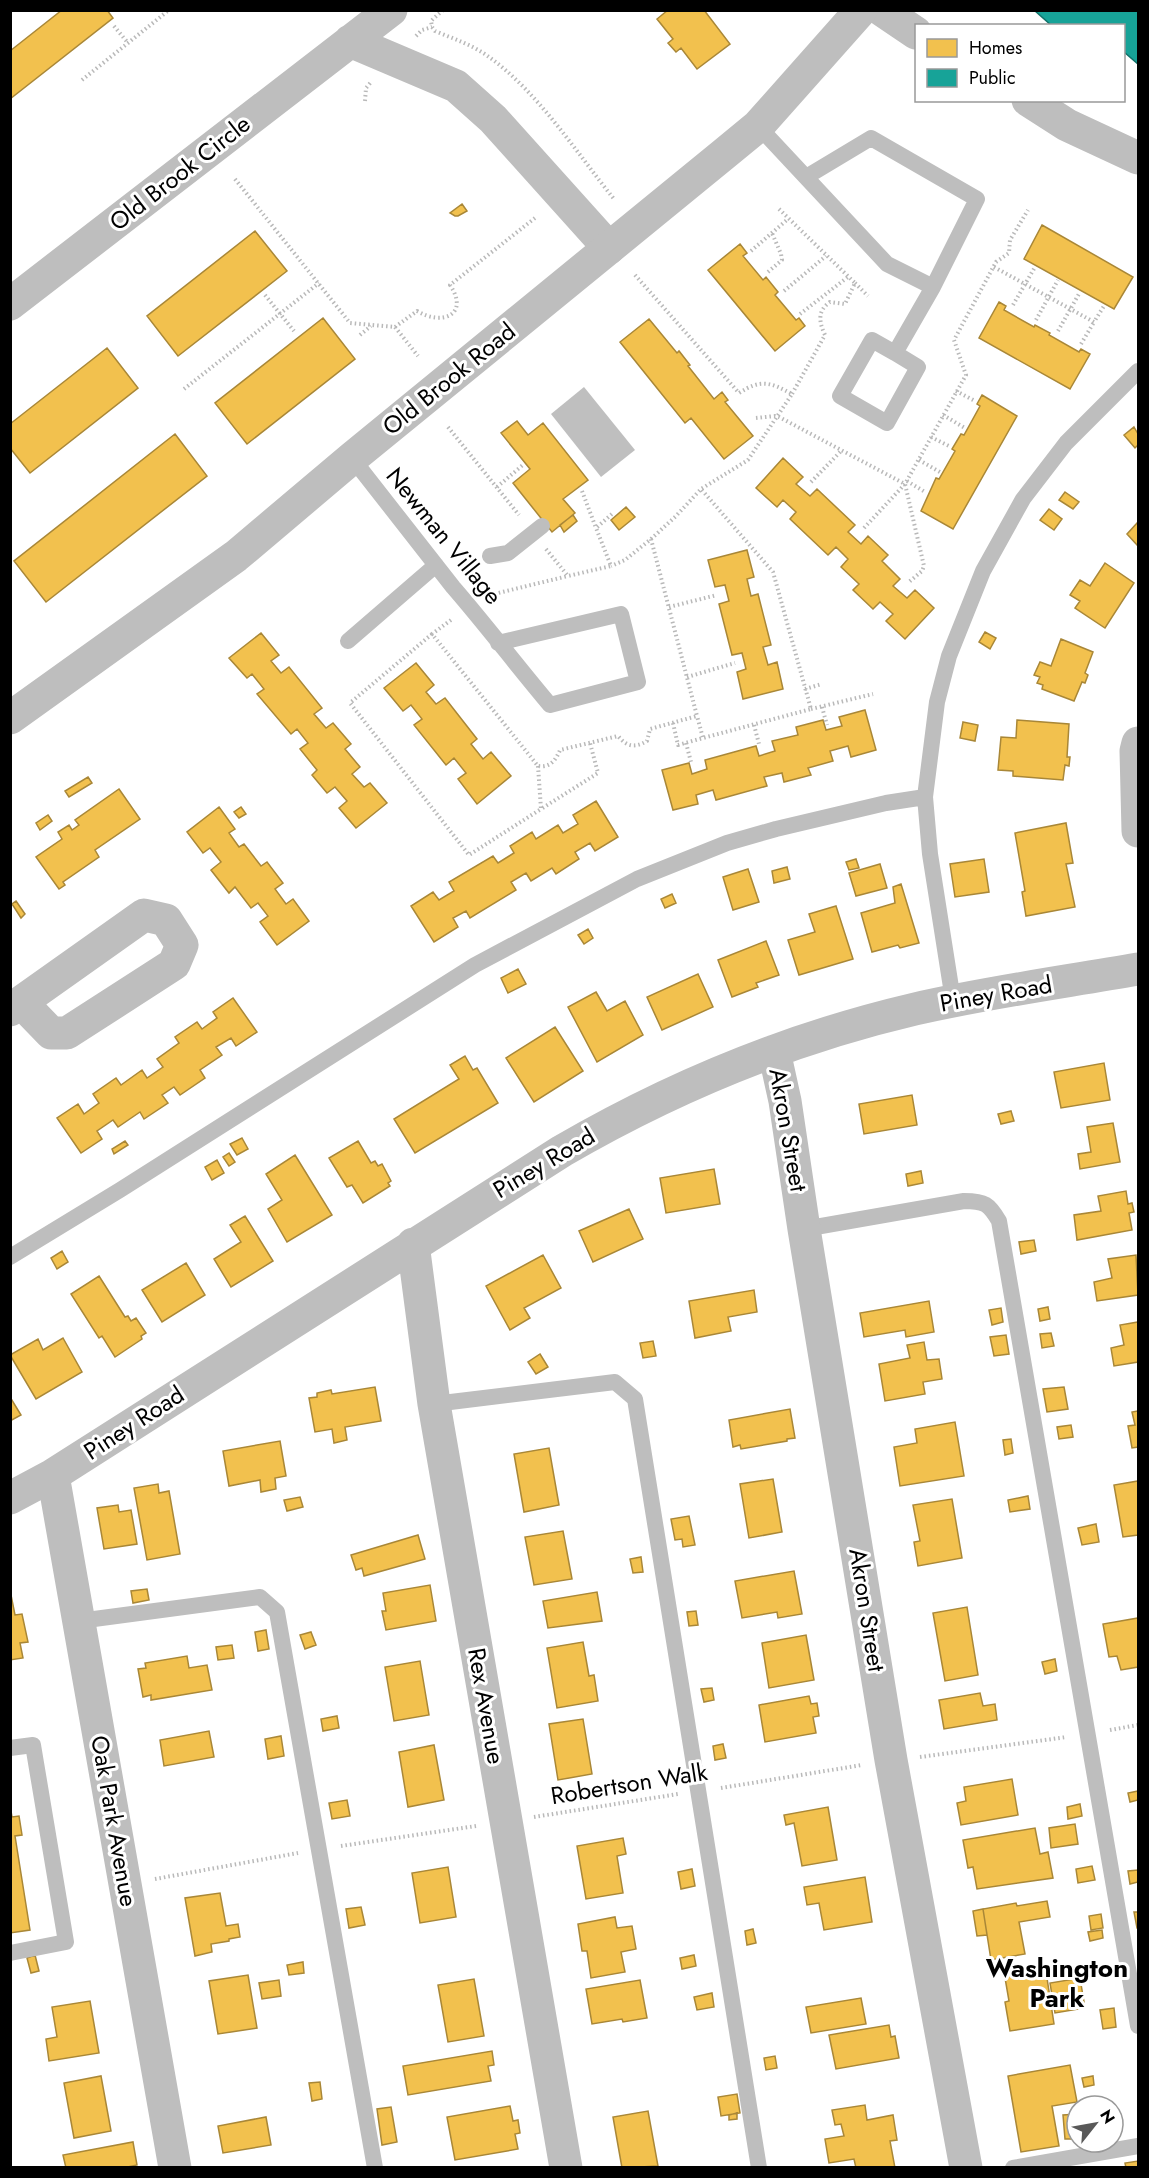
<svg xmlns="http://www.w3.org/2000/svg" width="1149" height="2178" viewBox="0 0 1149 2178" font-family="Jost,sans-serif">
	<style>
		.water { fill: #bfbfbf }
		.homes { fill: #f2c14e; stroke: #a98737; stroke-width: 1.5 }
		.public { fill: #17a398; stroke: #10726a; stroke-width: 1.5 }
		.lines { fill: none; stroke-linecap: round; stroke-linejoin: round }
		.path { stroke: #b9b9b9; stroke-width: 4; stroke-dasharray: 1.5 3; stroke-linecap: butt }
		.service { stroke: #bebebe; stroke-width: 16 }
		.minor { stroke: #bebebe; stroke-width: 33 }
		.tertiary { stroke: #bebebe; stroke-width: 33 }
		.labels { text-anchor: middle; stroke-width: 6; stroke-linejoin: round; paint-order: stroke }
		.street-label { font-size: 24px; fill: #000; stroke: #fff }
		.neighbourhood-label { font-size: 26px; font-weight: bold; fill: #000; stroke: #fff }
	</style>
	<rect width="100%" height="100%" fill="#fff"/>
	<path class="water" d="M584,387l51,63 -34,27 -50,-63z"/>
	<path class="homes" d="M62,10h45l6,8 -103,81v-48z
		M668,10h36l26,34 -33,25 -16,-21 -5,4 -8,-9 5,-4 -16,-20z
		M462,204l5,7 -9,5h-3l-5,-3z
		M1042,225l91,52 -19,32 -90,-50z
		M255,231l32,40 -109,85 -31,-40z
		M740,244l7,9 -4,3 20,24 3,-3 12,15 -3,3 21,25 3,-2 6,8 -30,25 -67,-81z
		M999,302l7,4 -2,4 30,17 1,-2 15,8 -1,2 30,17 2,-3 9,5 -20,35 -91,-51z
		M323,318l32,41 -108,85 -32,-41z
		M649,319l28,34 2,-2 11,14 -2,1 26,33 8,-7 6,8 -3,2 28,34 -29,23 -33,-41 -6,5 -65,-81z
		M107,348l31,40 -108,85 -20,-25v-24z
		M982,395l35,21 -64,113 -32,-18 15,-33 3,1 16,-28 -3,-2 9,-15 3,1 16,-29 -3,-2z
		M517,421l11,14 15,-12 45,57 -25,19 12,14 -23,19 -39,-49 17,-14 -29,-36z
		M1134,427l4,7v11l-3,3 -11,-13z
		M175,434l32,42 -161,126 -32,-41z
		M783,458l20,19 -7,7 14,12 7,-7 38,36 -7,7 13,12 7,-8 20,19 -6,6 18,18 -7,7 14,12 8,-8 19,18 -29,31 -19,-18 7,-7 -13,-12 -7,7 -20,-19 6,-6 -18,-17 7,-8 -12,-12 -8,8 -38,-36 6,-7 -13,-12 -6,7 -21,-19z
		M1065,492l14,10 -6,7 -14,-9z
		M626,507l9,10 -16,13 -8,-10z
		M1049,509l13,10 -8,11 -14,-10z
		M573,515l4,6 -13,11 -4,-7z
		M1138,522v24l-11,-12z
		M747,550l7,27 -7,2 4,17 7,-2 13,51 -8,2 5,18 9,-3 6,27 -40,10 -6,-27 9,-3 -4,-16 -10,2 -13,-51 10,-3 -4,-16 -10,2 -7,-27z
		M1105,563l29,20 -29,45 -30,-20 5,-7 -10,-6 10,-15 10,6z
		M985,632l11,6 -6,11 -11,-7z
		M261,633l18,22 -8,6 10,12 8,-6 33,41 -8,6 12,14 7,-5 18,21 -6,5 15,18 -8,7 12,13 6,-4 17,20 -31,25 -17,-20 8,-7 -12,-14 -8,6 -15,-18 5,-5 -17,-21 8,-6 -11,-14 -6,5 -34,-40 7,-5 -12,-15 -5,4 -18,-20z
		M1061,639l32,13 -8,21 3,2 -3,8 -3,-1 -8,19 -32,-12 1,-4 -6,-2 3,-6 -6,-2 6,-13 11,4z
		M416,663l18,22 -8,7 10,12 9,-6 32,41 -6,5 12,15 8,-7 20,24 -34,28 -19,-25 8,-6 -12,-15 -8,7 -32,-40 8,-6 -11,-14 -8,6 -19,-23z
		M865,710l11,40 -25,7 -3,-11 -18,5 3,10 -25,7 3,7 -27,7 -2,-9 -18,4 3,9 -51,14 -3,-10 -17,5 2,9 -25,6 -11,-40 27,-7 3,11 15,-5 -2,-9 51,-14 3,10 16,-5 -3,-10 26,-6 -2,-8 27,-7 3,10 16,-4 -3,-9z
		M1017,720l52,4 -2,33h3l-1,9 -4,-1 -2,15 -50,-4v-5l-15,-1 3,-33 15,1z
		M963,722l15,3 -3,16 -15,-3z
		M88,777l4,6 -23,14 -4,-6z
		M119,789l21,30 -45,31 4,7 -36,25 2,3 -6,4 -23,-32 26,-18 -4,-7 11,-7 3,5 7,-5 -4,-5z
		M596,801l22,36 -23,14 -5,-8 -15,9 4,7 -23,15 -4,-6 -21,13 -5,-8 -15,9 5,8 -46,28 -4,-7 -13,7 5,9 -24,15 -23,-36 22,-14 6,8 15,-9 -5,-9 44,-26 5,7 16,-10 -4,-7 22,-14 4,7 22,-14 5,8 15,-9 -5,-9z
		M219,807l16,22 -6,4 10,14 5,-3 17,22 6,-4 16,21 -8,6 11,15 7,-5 16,22 -32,24 -17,-23 8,-6 -10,-13 -7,5 -16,-21 -6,6 -18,-23 10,-8 -11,-14 -7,5 -16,-21z
		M241,807l5,7 -7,4 -5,-6z
		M48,815l4,6 -12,9 -4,-7z
		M1066,823l7,40 -7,1 9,43 -49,9 -4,-24 3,-1 -10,-58z
		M856,859l3,9 -10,2 -3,-8z
		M984,859l5,33 -34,5 -5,-33z
		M880,864l7,24 -31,8 -7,-23z
		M787,867l3,12 -16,4 -2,-12z
		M748,869l11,33 -26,8 -10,-33z
		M901,884l18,59 -19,5 -2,-3 -26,7 -11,-39 34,-10 -2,-16z
		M672,894l4,9 -11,5 -4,-9z
		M16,901l9,13 -4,4 -9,-14z
		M836,906l17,53 -54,16 -11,-35 27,-8 -6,-18z
		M588,929l5,9 -9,6 -6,-9z
		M766,941l13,34 -23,8 2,4 -26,10 -14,-37z
		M518,969l8,15 -18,9 -7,-15z
		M698,974l15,33 -51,23 -15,-33z
		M596,992l11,19 18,-10 18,34 -46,27 -29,-55z
		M233,998l24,34 -21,14 -5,-8 -15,9 6,8 -22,15 5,8 -25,17 -6,-8 -12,8 6,8 -24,16 -4,-7 -22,15 -5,-7 -16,11 5,8 -21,14 -24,-35 21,-14 6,10 15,-11 -6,-9 23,-16 5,7 21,-15 5,8 16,-11 -6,-8 22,-16 -4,-6 22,-15 5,7 15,-11 -4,-6z
		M555,1027l28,44 -49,31 -28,-44z
		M465,1056l8,14 4,-2 21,35 -83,50 -21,-34 65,-40 -9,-14z
		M1104,1063l6,37 -49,8 -7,-36z
		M912,1095l5,30 -53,9 -5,-30z
		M1011,1111l3,10 -13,3 -3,-10z
		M1113,1123l7,39 -40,7 -2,-15 13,-2 -4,-25z
		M242,1138l6,11 -11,6 -7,-11z
		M125,1141l3,4 -14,9 -2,-5z
		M358,1141l13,22 4,-2 3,5 4,-2 9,17 -3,2 2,3 -27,17 -11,-18 -5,2 -18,-29z
		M229,1153l6,9 -6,4 -6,-9z
		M295,1155l37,60 -45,27 -19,-33 14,-9 -16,-26z
		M217,1160l7,13 -12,7 -7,-13z
		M714,1169l6,35 -54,9 -6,-35z
		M921,1171l2,12 -15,3 -2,-12z
		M1126,1191l2,13 4,-1 2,9 -5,1 3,17 -55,10 -3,-25 27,-4 -3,-15z
		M629,1209l14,30 -50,23 -14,-31z
		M245,1216l28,45 -42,26 -17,-28 27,-17 -11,-17z
		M1034,1240l2,11 -15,3 -2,-12z
		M62,1251l6,11 -11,7 -6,-11z
		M543,1255l18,33 -37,20 6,10 -20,12 -24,-44z
		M1136,1255l2,40 -41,6 -3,-19 18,-4 -4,-19z
		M186,1263l19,32 -43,27 -20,-32z
		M99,1276l26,41 3,-1 3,5 5,-3 10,15 -5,3 1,3 -27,18 -13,-21 -3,2 -28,-44z
		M754,1290l3,22 -29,5 3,14 -36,7 -6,-37z
		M929,1301l5,31 -28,5 -1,-7 -41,7 -4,-24z
		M1048,1307l2,12 -10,2 -2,-12z
		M1001,1308l2,14 -11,3 -3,-15z
		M1138,1322v40l-24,4 -3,-18 13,-3 -4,-20z
		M1051,1333l3,13 -12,2 -2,-14z
		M1006,1335l3,19 -15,2 -4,-19z
		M63,1338l19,34 -46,27 -26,-44 28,-16 5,11z
		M653,1341l3,15 -13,2 -3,-15z
		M924,1342l3,18 12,-1 3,20 -19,3 2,12 -40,7 -6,-37 31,-6 -3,-13z
		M540,1354l8,13 -12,7 -8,-12z
		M375,1387l6,34 -36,6 2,13 -13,3 -2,-14 -17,3 -6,-34 8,-1v-4l14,-3 1,4z
		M1064,1387l4,22 -21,3 -4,-23z
		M10,1397l11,18 -11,6z
		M790,1409l5,29 -8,1v2l-46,8 -1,-4 -7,2 -4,-27z
		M1138,1411v36l-6,1 -4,-22 7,-1 -3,-13z
		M955,1422l9,54 -64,10 -6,-39 23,-4 -2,-14z
		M1071,1425l2,12 -14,2 -2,-12z
		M1011,1439l2,14 -8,2 -2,-15z
		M280,1441l6,35 -11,2 1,11 -15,3 -1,-12 -31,6 -6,-35z
		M549,1448l10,57 -35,7 -10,-58z
		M773,1479l9,53 -33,6 -9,-54z
		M1138,1481v54l-15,2 -9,-52z
		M158,1484l1,9 10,-2 11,63 -33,6 -13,-72z
		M1028,1496l2,13 -20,3 -2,-12z
		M300,1497l3,10 -16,4 -3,-11z
		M952,1499l10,59 -44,8 -4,-24 6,-1 -7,-36z
		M118,1505l1,7 12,-2 6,34 -33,5 -7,-41z
		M689,1516l6,29 -12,2 -1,-8 -7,1 -4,-21z
		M1096,1524l3,18 -17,3 -4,-17z
		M563,1531l9,48 -38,6 -9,-48z
		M418,1535l7,24 -61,17 -2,-8 -6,2 -5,-15z
		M641,1557l2,15 -10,1 -3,-14z
		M794,1571l8,43 -24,4 -1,-6 -35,6 -7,-37z
		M430,1585l6,36 -50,9 -4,-19h4l-3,-18z
		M147,1589l2,11 -16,3 -2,-12z
		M10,1590l5,25 7,-1 6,28 -8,1 3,15 -13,2z
		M597,1592l5,29 -54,7 -5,-27z
		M967,1607l11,68 -33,6 -12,-68z
		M696,1611l2,14 -9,1 -2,-14z
		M1138,1618v49l-17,3 -4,-14 -8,1 -6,-33z
		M266,1630l3,19 -11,2 -3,-19z
		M311,1632l5,13 -11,4 -5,-14z
		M806,1635l8,45 -45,8 -7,-45z
		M583,1642l6,34 5,-1 4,26 -41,7 -10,-60z
		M232,1645l2,13 -16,2 -2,-13z
		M187,1656l2,12 18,-3 5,25 -61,10v-5l-8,2 -5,-28 8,-1 -1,-5z
		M1055,1659l2,12 -12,3 -3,-12z
		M420,1661l9,54 -35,6 -9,-54z
		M712,1688l2,12 -10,2 -3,-13z
		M980,1693l3,13 12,-2 2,16 -53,9 -5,-29z
		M809,1696l2,8 6,-1 2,13 -6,1 3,16 -51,9 -6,-37z
		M337,1716l2,12 -16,3 -2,-12z
		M583,1719l9,55 -34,6 -9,-56z
		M209,1731l5,26 -50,9 -4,-26z
		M281,1736l3,20 -16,3 -3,-20z
		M723,1744l3,14 -11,2 -2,-14z
		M434,1745l10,55 -36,7 -9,-55z
		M1012,1779l6,36 -57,10 -4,-22 9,-2 -2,-14z
		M1138,1791v9l-8,2 -2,-9z
		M347,1800l3,16 -18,3 -3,-16z
		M1080,1804l2,12 -14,3 -1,-12z
		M10,1805l2,12 7,-1 3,19 -7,1 15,94 -20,3z
		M828,1807l9,53 -35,6 -8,-43 -8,2 -2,-10z
		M1075,1824l3,20 -27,4 -2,-20z
		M1035,1828l5,26 8,-2 5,26 -76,11 -4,-22 -5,1 -5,-28z
		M623,1838l3,16 -9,2 6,37 -37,6 -9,-53z
		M1092,1866l3,14 -17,3 -2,-14z
		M448,1867l8,50 -36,6 -8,-50z
		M692,1869l3,17 -14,3 -3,-17z
		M1138,1870v12l-8,2 -2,-13z
		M865,1877l7,45 -48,8 -5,-27 -12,2 -3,-18z
		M220,1893l6,33 12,-2 2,13 -11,2v2l-18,3 1,8 -17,4 -10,-58z
		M1047,1901l3,16 -31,5 6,32 -34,6 -8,-51 33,-6 1,3z
		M361,1907l4,18 -16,3 -3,-19z
		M983,1909l4,26 -10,1 -4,-25z
		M1134,1912h4v16h-1z
		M1101,1914l2,14 -12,2 -2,-14z
		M615,1917l2,11 15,-2 4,23 -15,3 4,20 -34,6 -4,-27h-5l-4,-27z
		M753,1929l3,14 -9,2 -2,-14z
		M1102,1930l1,8 -13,3 -2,-9z
		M35,1955l4,16 -8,2 -4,-15z
		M694,1955l2,11 -14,3 -2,-11z
		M303,1962l1,11 -15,2 -2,-10z
		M1045,1965l9,59 -44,7 -5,-29 4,-1 -5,-29z
		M248,1975l9,53 -39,6 -9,-53z
		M1080,1978l5,30 -30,5 -5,-30z
		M474,1979l10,57 -36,6 -10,-57z
		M279,1980l2,16 -19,3 -3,-16z
		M640,1980l7,38 -24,4 -1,-3 -30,5 -6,-35z
		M712,1993l2,14 -17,3 -3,-13z
		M861,1998l5,26 -55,9 -5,-26z
		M90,2001l9,52 -50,8 -3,-22 11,-2 -5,-30z
		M1114,2008l2,19 -13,2 -3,-19z
		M889,2025l2,12 4,-1 4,22 -63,11 -7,-34z
		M492,2051l2,14 -6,1 3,15 -83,14 -5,-29z
		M775,2056l2,12 -11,2 -2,-12z
		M1070,2065l7,37 -25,4 7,40 -38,6 -13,-76z
		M101,2076l10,55 -37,7 -10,-55z
		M1093,2076l1,9 -10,2 -2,-9z
		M320,2082l2,17 -10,2 -3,-18z
		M737,2094l3,19 -19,3 -3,-19z
		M865,2105l2,15 26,-5 4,25 -7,1 5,27h-39l-2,-9 -25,4 -4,-24 19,-3 -3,-12 -6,1 -3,-15z
		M510,2106l3,15 5,-1 2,13 -5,1 3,15 -63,11 -8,-43z
		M391,2107l6,35 -15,3 -5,-36z
		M648,2111l10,55 -36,2 -9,-51z
		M737,2113v6l-8,1v-5z
		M1077,2114v25h-12l-2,-24z
		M266,2117l5,28 -48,8 -5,-27z
		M133,2142l4,23 -14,3h-57l-3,-13z
		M1138,2161v7h-12l-1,-5z"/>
	<path class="public" d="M1034,10h104v54l-14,-12v-26h-72z"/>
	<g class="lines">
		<path class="path" d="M443,10l-12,11 1,6 3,4c19,8 38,14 54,26 48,34 88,96 125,142
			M114,26l14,17
			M416,36l6,-6 10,-3
			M82,80l87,-70
			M365,101l1,-13 5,-6
			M235,179l115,144 45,4 23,29
			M779,209l76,74 -10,21 -15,-2c-13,9 -11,20 -5,33l-33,59
			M751,251l37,-32
			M994,267l100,55 10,-16
			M768,272l14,-12 -1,-6 -9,-21
			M635,275l104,118c22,-14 31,-11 53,1l-44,66 -47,29
			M855,283l13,13
			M784,291l42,-35
			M265,295l29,36
			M1013,305l22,-38
			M800,314l48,-37
			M1036,320l22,-40
			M395,327l22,-16c25,15 53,4 33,-26l85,-67
			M1058,331l22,-39
			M360,335l11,-9
			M1081,344l13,-22
			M184,389l135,-106
			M956,391l19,10
			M943,415l22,13
			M756,418l19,-2 4,1 126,67 19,82 -2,5 -13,11
			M448,427l71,88
			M931,437l20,10
			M919,460l21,12
			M907,481l18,11
			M811,482l31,-32
			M497,487l27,-23
			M582,491l14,37
			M864,528l41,-44 61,-109 -12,-35 42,-78 13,-9 1,-13 18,-30
			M651,539l25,-23 25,-27 72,83 38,137 -108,29
			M546,549l22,27 43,-10 -15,-38 17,-15
			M490,595l78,-19
			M669,607l48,-12
			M451,620l-19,14 106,132c12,2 18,-6 22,-16l58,-14c9,11 17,12 29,5l3,-12 47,-13 -46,-177 -26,21 -14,6
			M432,634l-82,69 119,152 72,-46
			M687,677l48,-14
			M805,689l17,-5
			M822,707l5,18
			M811,709l62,-15
			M673,723l5,22 25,-7 -6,-22
			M754,725l5,19
			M686,743l5,19
			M538,766l3,43 57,-36 -8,-30
			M1110,1730l28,-5
			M920,1757l147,-20
			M721,1788l141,-23
			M534,1817l144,-23
			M341,1846l135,-20
			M155,1879l143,-26"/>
		<path class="service" d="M758,126l129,138 46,23 44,-88 -106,-61 -65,39
			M895,353l-23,-13 -32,56 47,27 31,-56 -23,-14 38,-66
			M352,458l101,129c33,38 64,79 97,118l88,-23 -17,-68 -123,29
			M490,556l18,-3 34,-27
			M348,641l88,-76
			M953,1000l-23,-146 -5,-57 12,-95 12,-46 34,-85 40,-72 43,-56 72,-72
			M804,1229l160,-28c21,0 25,3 35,20l139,805
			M10,1257l110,-67 355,-225 162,-86 90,-36 49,-14 110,-26 39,-6
			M434,1404l181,-22 20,17 124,769
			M79,1621l181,-24 17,15 98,556
			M10,1748l23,-3 33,197 -56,11
			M1013,2168l125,-22"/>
		<path class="minor" d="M882,10l34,23
			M350,41l106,45 37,33 116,129
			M1028,100l39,25 71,33
			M10,304l381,-294
			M1138,743l-2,8 2,80
			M10,1010l134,-95 22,5 16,25 -8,19 -107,69h-16l-30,-31
			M774,1051l11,50 19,128 87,531 75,408
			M413,1244l21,160 132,764
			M53,1475l122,693
			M10,1498l43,-23 509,-324c110,-64 229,-113 353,-142 74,-17 149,-27 223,-40"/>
		<path class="tertiary" d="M10,718l226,-162 116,-98 372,-304 34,-28 103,-116"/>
	</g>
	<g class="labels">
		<g class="street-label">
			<text transform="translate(180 173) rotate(-38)" y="8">Old Brook Circle</text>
			<text transform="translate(449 379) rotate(-39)" y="8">Old Brook Road</text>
			<text transform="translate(444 536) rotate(51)" y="8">Newman Village</text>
			<text transform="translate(996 994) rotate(-10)" y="8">Piney Road</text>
			<text transform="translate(788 1130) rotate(80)" y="8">Akron Street</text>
			<text transform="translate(544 1163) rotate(-31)" y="8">Piney Road</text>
			<text transform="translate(134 1423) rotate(-33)" y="8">Piney Road</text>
			<text transform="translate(867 1610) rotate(81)" y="8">Akron Street</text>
			<text transform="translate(486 1706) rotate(80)" y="8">Rex Avenue</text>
			<text transform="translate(629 1784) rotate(-9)" y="8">Robertson Walk</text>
			<text transform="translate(114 1821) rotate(80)" y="8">Oak Park Avenue</text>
		</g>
		<g class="neighbourhood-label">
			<text x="1057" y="1977">Washington<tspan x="1057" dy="30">Park</tspan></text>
		</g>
	</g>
	<rect width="1149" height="2178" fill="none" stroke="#000000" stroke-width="24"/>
	<rect x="915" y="24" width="210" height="78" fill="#ffffff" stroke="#999999" stroke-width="1.5"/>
	<rect x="927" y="39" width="30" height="18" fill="#f2c14e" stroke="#999999" stroke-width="1.5"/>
	<text x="969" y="54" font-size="18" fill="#000000">Homes</text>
	<rect x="927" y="69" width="30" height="18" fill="#17a398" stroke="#999999" stroke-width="1.5"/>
	<text x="969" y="84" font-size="18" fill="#000000">Public</text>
	<g transform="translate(1095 2124) rotate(59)"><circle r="28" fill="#ffffff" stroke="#999999" stroke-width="1.5"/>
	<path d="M0-4.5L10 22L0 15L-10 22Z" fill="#595959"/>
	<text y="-9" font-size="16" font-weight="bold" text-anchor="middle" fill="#000000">N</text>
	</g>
</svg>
